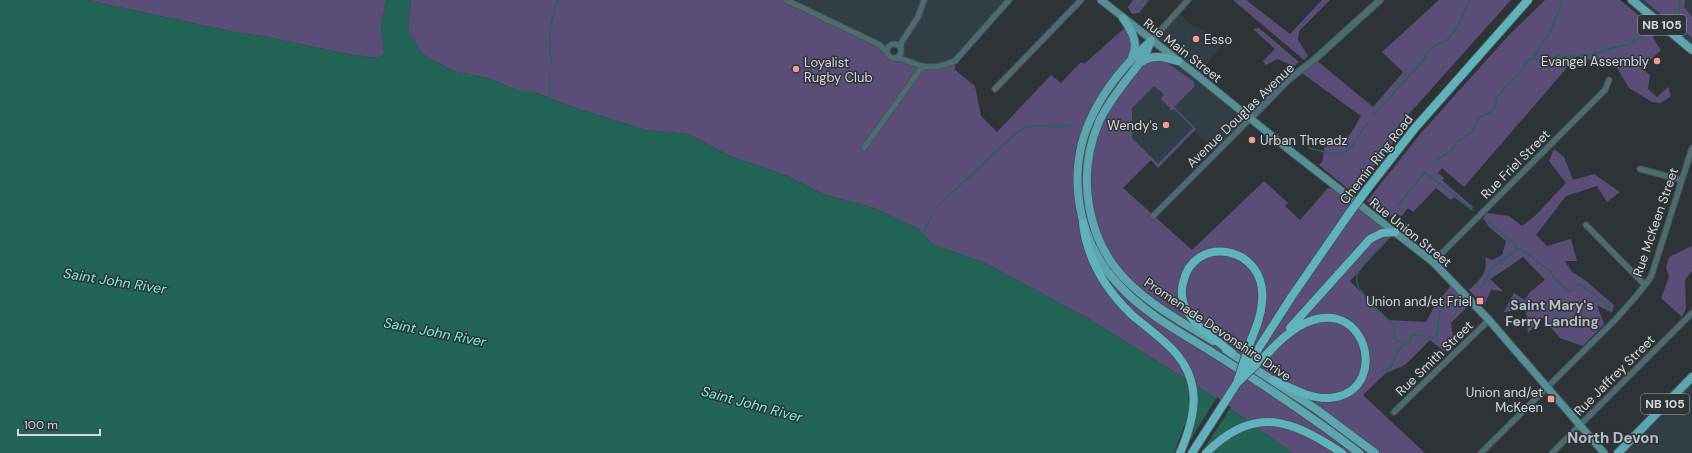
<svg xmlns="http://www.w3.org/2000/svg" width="1692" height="453" viewBox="0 0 1692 453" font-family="'DM Sans',sans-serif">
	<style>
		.built { fill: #323e46 }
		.green { fill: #5a4e79; fill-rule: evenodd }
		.water { fill: #226557 }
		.pier { fill: #2d3337 }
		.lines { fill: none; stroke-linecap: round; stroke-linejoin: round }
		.stream { stroke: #226557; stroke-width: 1.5 }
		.minor-casing { stroke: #4b5155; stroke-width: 7 }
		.tertiary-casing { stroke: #4b5155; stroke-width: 8 }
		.secondary-casing { stroke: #4b5155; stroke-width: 9 }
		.primary-casing { stroke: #4b5155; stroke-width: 10 }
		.trunk-casing { stroke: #4b5155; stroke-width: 10 }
		.minor { stroke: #4b6d72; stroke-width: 5 }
		.tertiary { stroke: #4b6d72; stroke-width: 6 }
		.secondary { stroke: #568e96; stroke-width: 7 }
		.primary { stroke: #5da6b1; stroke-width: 8 }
		.trunk { stroke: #60b2bd; stroke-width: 8 }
		.trunk-bridge-casing { stroke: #4b5155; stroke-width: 10; stroke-linecap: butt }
		.trunk-bridge { stroke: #60b2bd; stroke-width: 8 }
		.poi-dot { fill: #f59c93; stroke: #2d3337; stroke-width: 1.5 }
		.labels { text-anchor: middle; stroke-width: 3; stroke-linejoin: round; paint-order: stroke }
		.shield { fill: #2d3337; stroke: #a3a8ab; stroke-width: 1 }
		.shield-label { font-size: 12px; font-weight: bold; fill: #d6dadd }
		.poi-label { font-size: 13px; fill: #d6dadd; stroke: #2d3337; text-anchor: end }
		.street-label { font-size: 13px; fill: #d6dadd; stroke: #2d3337 }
		.water-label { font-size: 14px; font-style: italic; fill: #79f4da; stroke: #2d3337 }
		.neighbourhood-label { font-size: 14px; font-weight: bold; fill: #b8bfc4; stroke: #2d3337 }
		.quarter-label { font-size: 15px; font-weight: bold; fill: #b8bfc4; stroke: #2d3337 }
	</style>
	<rect width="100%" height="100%" fill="#2d3337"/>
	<path class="built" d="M786,0h223l-54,61 -23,7 -28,-10 -4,-11 -3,-3 -17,1z
		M1632,0h60v50z
		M1177,12l16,14 6,1 23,18 -24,31 52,43 -34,33 -22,-21 -36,37 -29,-29 1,-32 47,-46 -26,-20z
		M1689,381l3,3v69h-74z"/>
	<path class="green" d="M86,0h300l-5,26 3,28 -6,4 -31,-4 -85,-18 -28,-4z
		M411,0h375l94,45 11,12 41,11 23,-7v9l20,16 6,30 16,16 54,-57 10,8 20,-21 3,2 44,-39 5,9 -2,26 8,4 7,-5 20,3 27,19 2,5 -21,21 22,22 -38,39 -7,-8 -28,28 69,62 72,-69 24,22 -3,3 15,14 28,-32 2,1 3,-4 62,47 -45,49 38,39 38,2 9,-17 18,-22 19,19 -21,21 3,20 -9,9 -15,-12 -25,25 -19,8 -23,22 62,58h-132l-85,-60 -119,-74 -104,-56 -53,-19 -14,-15 -44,-21 -49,-13 -38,-19 -57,-20 -42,-22 -42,-4 -80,-25 -34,-14h-14l-27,-12 -38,-8 -31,-17 -14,-23zM1154,86l10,8 -3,5 9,9v3l4,-2 19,19 -35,36 -26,-26v-30z
		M1133,0h16l-10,13 -7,1 -4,-7z
		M1233,0h13l44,34 32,-34h8l-31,31 -1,9 10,16 -4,4z
		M1439,0h72l-111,124 -9,13 4,3 -42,53 -34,-28 4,-5 1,-12c5,-3 9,-4 15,-5 11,-4 16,-18 22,-27l-62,-45 16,-12 58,48 30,-35 -21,-20z
		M1545,0h75l5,4 31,25 -3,9 8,12 -19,18 8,7 -2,14 9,8 11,-10 3,9 -10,7 -9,-1 -23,-14 -12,-20 -40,-12 -113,131 -22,-19 -4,5 6,5 -2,2 31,27 -2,3 -17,-13 -3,3 -15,-12 -23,24 -5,-4 -6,8 -7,-2 -6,3 -22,-16 54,-68 87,-97z
		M1644,0h41l-1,7 8,10v21l-9,-8 -3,1z
		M1259,28l40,34 -5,4 -17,-7 -11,6 -3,-4 12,-12 -22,-20z
		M1554,149l10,8 9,23 21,-6 26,18 -13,10 -10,-16 -31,10 -30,39 11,11 24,-7 6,22h-12l7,11 13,8 29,25 -2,8 -15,-8 7,19 -21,22 -23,-8 -18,-21 -14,16 -2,-24 -22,3 10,-19 11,7 5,-8 15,-12 -22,-23 -17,12 -16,10 13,12 -12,-1 -7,16 -15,-16c10,-9 20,-18 16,-33l7,3 10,-5 4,-14 -17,-14 -6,-9 4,-5 22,3 13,10 13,-10 31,-33 -17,-22z
		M1692,246v25l-7,9 1,28 -4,9 -21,-19 8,-21 -3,-10 3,-10z"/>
	<path class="water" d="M0,0h86l148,32 28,4 85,18 31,4 6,-4 -3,-28 5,-26h25l-3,31 14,23 31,17 38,8 27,12h14l34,14 80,25 42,4 42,22 57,20 38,19 49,13 44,21 14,15 53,19 104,56 119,74 85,60h-1293z"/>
	<path class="pier" d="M1185,376l10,6 -7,62 29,-47 14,10 -28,43 17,-14 22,-12 -10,11 -22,18h-36l13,-35 2,-12 -1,-18z"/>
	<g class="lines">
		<path class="stream" d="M1135,10l8,-10
			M1679,16l1,-16
			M1533,58l19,-30 11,-28
			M552,65c-5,-21 -2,-45 6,-65
			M550,75v23
			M1374,114l43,-46 9,-13 8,-9 12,-5 10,-11 14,-30
			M1309,148c39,11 38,7 58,-25
			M1435,161l17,-11 5,-8 16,-11 5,-13 13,-6 4,-4 2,-11 4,-5 22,-22 3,-8 7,-4 10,4 8,1 7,-8 6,2 29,-3 19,-6 19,-4 14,-12
			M1399,204l26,-32 48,38
			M938,206l78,-73c14,-10 23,-7 39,-6 5,0 11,-1 16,-2
			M922,236l10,-22
			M1383,245c-8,8 -20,17 -25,28 -9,16 26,41 36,53v12l8,5 1,3
			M1517,249h4l30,23 3,6 15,14 4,-3
			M1577,285l3,-1 30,24
			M1481,287l3,-3 7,-15 24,-18 1,-3 -1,-4 -29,-24
			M1381,371l10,-4 6,-15 6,-6 7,-4 1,-6c7,-3 14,0 21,2l4,-2c4,-7 1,-27 8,-30 3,-2 6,0 9,-2"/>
		<defs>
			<path id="minor" d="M786,0l94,45 7,7
				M1151,41l37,-41
				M887 51a7 7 0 1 1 14 0a7 7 0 1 1-14 0Z
				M901,49v-6l17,-26 6,-17
				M895,58c7,0 11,3 18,5 16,7 27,4 42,-2l54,-61
				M995,89l86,-89
				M864,148l58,-81
				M1640,169l42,11
				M1153,216l97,-97
				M1586,225l59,60
				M1433,262l172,-172 4,-10
				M1394,412l95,-92
				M1481,453l134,-133 23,-26 13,-17 41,-129
				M1552,453l140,-140"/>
			<path id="tertiary" d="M1250,119l38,-39 27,-21 65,-59"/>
			<path id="secondary" d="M1101,0l97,76 95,77 140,109 56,58 115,133"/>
			<path id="primary" d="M1632,0l60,50
				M1123,18c9,13 16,25 9,40
				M1151,41c-23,20 -44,45 -58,73 -28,56 -17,126 26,171 26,29 63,48 96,69 49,31 98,63 144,99
				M1150,43c-5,16 -17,28 -26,40 -9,12 -19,25 -25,39 -23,53 -13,119 29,160 24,24 56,41 85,59
				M1141,62c13,-8 23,-5 37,-1
				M1226,350l90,59 59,44
				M1618,453l74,-76"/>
			<path id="trunk" d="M1368,188l47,-60 113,-128
				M1083,223c4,36 23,67 49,92 13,11 27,21 40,34 31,32 24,67 8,104
				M1290,328l80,-89 12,-6 13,-1
				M1260,346l32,-50 56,-81
				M1269,352c88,-97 134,42 59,46 -19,1 -38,-11 -55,-18
				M1232,353c-15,-13 -37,-26 -46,-44 -4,-8 -5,-18 -3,-26 10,-50 85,-38 79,19 -1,14 -6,26 -11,38
				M1192,453l45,-70
				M1206,453c49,-49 85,-33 136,0"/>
		</defs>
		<use href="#minor" class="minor-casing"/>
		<use href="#tertiary" class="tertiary-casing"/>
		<use href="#secondary" class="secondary-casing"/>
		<use href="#primary" class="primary-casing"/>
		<use href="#trunk" class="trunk-casing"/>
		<use href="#minor" class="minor"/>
		<use href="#tertiary" class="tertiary"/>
		<use href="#secondary" class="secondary"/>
		<use href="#primary" class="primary"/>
		<use href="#trunk" class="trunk"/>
		<defs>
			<path id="trunk-bridge" d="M1348,215l20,-27
				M1244,372l16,-26
				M1239,381l30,-29
				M1237,383l14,-43"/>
		</defs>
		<use href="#trunk-bridge" class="trunk-bridge-casing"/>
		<use href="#trunk-bridge" class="trunk-bridge"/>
	</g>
	<g class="poi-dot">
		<circle cx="1196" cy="39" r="4"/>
		<circle cx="1657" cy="61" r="4"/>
		<circle cx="796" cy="69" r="4"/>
		<circle cx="1166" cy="125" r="4"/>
		<circle cx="1252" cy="140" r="4"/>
		<rect x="1476" y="297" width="8" height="8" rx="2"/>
		<rect x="1547" y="395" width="8" height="8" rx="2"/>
	</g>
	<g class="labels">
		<g class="shield">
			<rect x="1638" y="15" width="48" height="20" rx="3"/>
			<rect x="1641" y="394" width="48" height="20" rx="3"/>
		</g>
		<g class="shield-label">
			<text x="1662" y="29">NB 105</text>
			<text x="1665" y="408">NB 105</text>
		</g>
		<g class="poi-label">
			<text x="1204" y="44" text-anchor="start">Esso</text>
			<text x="1649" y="66">Evangel Assembly</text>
			<text x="804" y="67" text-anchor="start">Loyalist<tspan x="804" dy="15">Rugby Club</tspan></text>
			<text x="1158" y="130">Wendy's</text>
			<text x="1260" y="145" text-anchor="start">Urban Threadz</text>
			<text x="1472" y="306">Union and/et Friel</text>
			<text x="1543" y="397">Union and/et<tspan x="1543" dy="15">McKeen</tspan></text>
		</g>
		<g class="street-label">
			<text transform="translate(1183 50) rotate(38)" y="5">Rue Main Street</text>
			<text transform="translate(1240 115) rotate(-44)" y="5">Avenue Douglas Avenue</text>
			<text transform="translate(1376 159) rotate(-52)" y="5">Chemin Ring Road</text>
			<text transform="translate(1515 164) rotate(-45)" y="5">Rue Friel Street</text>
			<text transform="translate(1655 222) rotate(-71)" y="5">Rue McKeen Street</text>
			<text transform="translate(1411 232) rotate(39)" y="5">Rue Union Street</text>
			<text transform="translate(1218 329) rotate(34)" y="5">Promenade Devonshire Drive</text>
			<text transform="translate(1434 358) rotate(-44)" y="5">Rue Smith Street</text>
			<text transform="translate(1614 375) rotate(-45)" y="5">Rue Jaffrey Street</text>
		</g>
		<g class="water-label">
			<text transform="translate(115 281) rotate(9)" y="5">Saint John River</text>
			<text transform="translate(435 332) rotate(11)" y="5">Saint John River</text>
			<text transform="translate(752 404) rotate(15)" y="5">Saint John River</text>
		</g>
		<g class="neighbourhood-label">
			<text x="1552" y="310">Saint Mary's<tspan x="1552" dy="16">Ferry Landing</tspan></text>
		</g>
		<g class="quarter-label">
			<text x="1613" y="443">North Devon</text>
		</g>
	</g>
	<path d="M18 429v6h82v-6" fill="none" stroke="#d6dadd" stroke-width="2"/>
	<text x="24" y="429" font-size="12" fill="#d6dadd" stroke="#2d3337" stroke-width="3" paint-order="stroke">100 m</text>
</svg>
